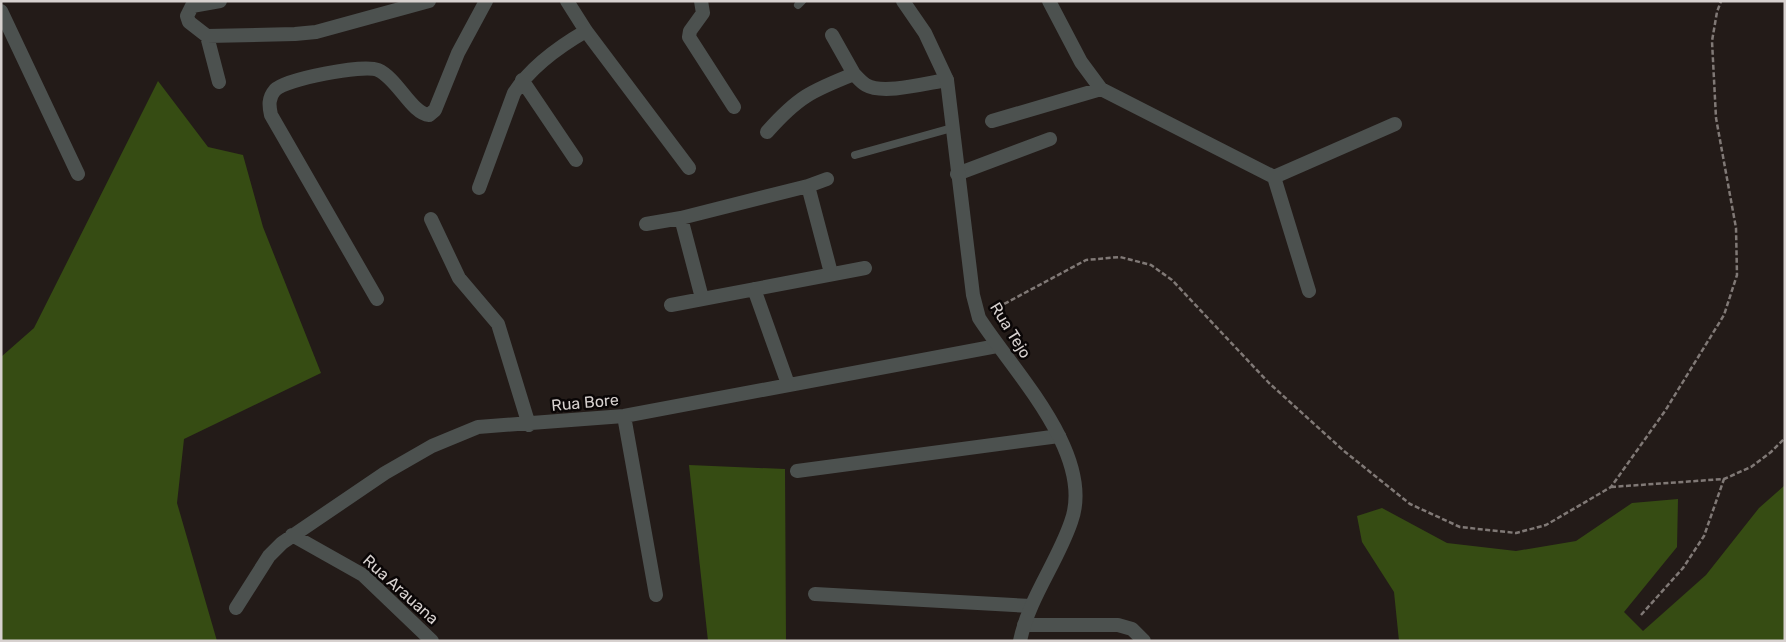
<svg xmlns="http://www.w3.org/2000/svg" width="1786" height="642" viewBox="0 0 1786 642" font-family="Rubik,sans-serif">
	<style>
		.forest { fill: #364c13 }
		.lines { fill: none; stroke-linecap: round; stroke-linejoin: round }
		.path { stroke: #807976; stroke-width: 2.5; stroke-dasharray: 5 2.5; stroke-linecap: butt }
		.service { stroke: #4c514f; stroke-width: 8 }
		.minor { stroke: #4c514f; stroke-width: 14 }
		.tertiary { stroke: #4c514f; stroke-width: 14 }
		.labels { text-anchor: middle; stroke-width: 5; stroke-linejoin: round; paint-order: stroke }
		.street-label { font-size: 16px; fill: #d7d1cf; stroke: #0a0606 }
	</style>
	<rect width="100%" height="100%" fill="#231b18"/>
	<path class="forest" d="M158,81l50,66 35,8 20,72 58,146 -137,66 -7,64 40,138h-216v-284l33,-29z
		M689,465l96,4 1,172h-78z
		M1785,485v156h-386l-5,-49 -32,-50 -5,-26 25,-8 65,35 69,8 60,-10 56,-38 46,-4 -1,48 -53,65 19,19 63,-56 53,-67z"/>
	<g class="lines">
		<path class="path" d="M991,311l95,-51 34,-3 31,8 21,15 97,103 75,68 66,53 50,23 56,6 30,-8 65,-38 54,-76 59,-96 13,-40 -1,-47 -20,-110 -4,-77 5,-29 4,-11
			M1611,487l113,-8 27,-12 20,-15 14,-14
			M1641,615l42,-47 21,-32 20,-57"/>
		<path class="service" d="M798,5l4,-4
			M855,155l97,-27"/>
		<path class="minor" d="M220,1l-28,5 -5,10 2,6 18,14 88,-2 21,-2 113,-31
			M567,1l19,30 103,137
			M701,1l2,12 -13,18 -1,6 45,70
			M1049,1l32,61 20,27 173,88
			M1,11l77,163
			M832,35l22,39
			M207,36l12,46
			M522,80l54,80
			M992,121l109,-32
			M767,132c31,-35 44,-41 87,-58 3,3 7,8 12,11 17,10 61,-2 81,-5
			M957,174l93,-35
			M1274,177l121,-53
			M1274,177l35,114
			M808,186l23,87
			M479,188l35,-95c16,-25 46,-47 72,-62
			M431,219l28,59 39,46 31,101
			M646,224l35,-6
			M754,289l34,95
			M702,298l-21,-80 127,-32 19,-7
			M377,299l-106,-184c-2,-9 -3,-17 4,-25 11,-11 88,-26 103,-20 19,8 34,44 51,45l6,-5 23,-57 28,-52
			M671,305l194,-37
			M624,416l32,179
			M797,471l262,-35
			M292,535l71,40 69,66
			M815,594l216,12
			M236,608l33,-52 13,-13 103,-70 47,-27 46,-19 146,-11 373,-70
			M1024,625h94l14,4 12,12"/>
		<path class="tertiary" d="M903,1l22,32 22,47 26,215 6,23c34,53 117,137 92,204 -14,41 -42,76 -51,119"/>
	</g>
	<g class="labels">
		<g class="street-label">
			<text transform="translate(1011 330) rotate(58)" y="6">Rua Tejo</text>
			<text transform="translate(585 402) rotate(-5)" y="6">Rua Bore</text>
			<text transform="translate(401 589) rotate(42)" y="6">Rua Arauana</text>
		</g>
	</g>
	<rect width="1786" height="642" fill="none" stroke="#d7d1cf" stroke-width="5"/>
</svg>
